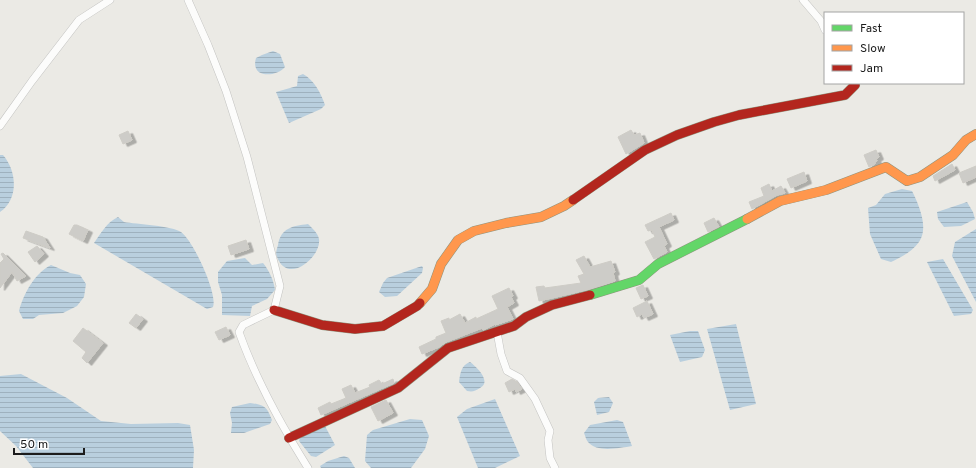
<svg xmlns="http://www.w3.org/2000/svg" width="976" height="468" viewBox="0 0 976 468" font-family="Overpass,sans-serif">
	<style>
		.water { fill: url(#water-rules) }
		.building { fill: #cdccc8; stroke: #ceccc6; filter: url(#shadow) }
		.lines { fill: none; stroke-linecap: round; stroke-linejoin: round }
		.street-casing { stroke: #c3c3c1; stroke-width: 8 }
		.fast-casing { stroke: #8f947e; stroke-width: 10 }
		.slow-casing { stroke: #8f947e; stroke-width: 10 }
		.jam-casing { stroke: #8f947e; stroke-width: 10 }
		.street { stroke: #fcfcfb; stroke-width: 7 }
		.fast { stroke: #63d668; stroke-width: 9 }
		.slow { stroke: #ff974d; stroke-width: 9 }
		.jam { stroke: #b3261e; stroke-width: 9 }
	</style>
	<defs>
		<pattern id="water-rules" width="6" height="5" patternUnits="userSpaceOnUse"><rect width="6" height="5" fill="#b9cfde"/><path d="M0 2.5h6" fill="none" stroke="#9eb1be"/></pattern>
		<filter id="shadow"><feDropShadow dx="4.5" dy="2.5" stdDeviation="0" flood-color="#0004"/></filter>
	</defs>
	<rect width="100%" height="100%" fill="#ebeae5"/>
	<path class="water" d="M273,51l7,3 5,13c-10,11 -35,11 -29,-9l6,-3z
		M303,74c11,6 18,19 22,31l-4,4 -32,14 -13,-31 21,-6 1,-10z
		M0,155h3c14,16 16,44 -3,57z
		M902,189l10,2c7,14 17,37 7,51 -7,10 -18,15 -28,20l-10,-3 -11,-25 -2,-26 8,-3 9,-11z
		M967,202l6,10 2,7 -14,7 -17,1 -6,-8 -1,-7z
		M118,217l6,5c12,2 49,4 57,10 12,8 37,62 32,75l-6,2 -113,-66c7,-10 13,-21 24,-26z
		M308,224c4,4 10,9 11,15 3,17 -31,47 -42,18 -2,-4 0,-8 1,-12 3,-17 14,-19 30,-21z
		M976,229v73l-24,-46 3,-14z
		M245,258l7,7 11,-2c6,7 11,18 12,27l-8,9 -15,7 -2,10 -28,-1v-20l-4,-13v-10l9,-11z
		M943,259l30,51 -2,4 -17,2 -27,-54z
		M51,265l19,8 10,2 6,9 -2,13 -7,9 -14,7 -24,2 -6,4h-10l-4,-8c5,-18 15,-37 32,-46z
		M422,266l1,2 -1,5 -25,23 -12,1 -6,-5 4,-9 4,-5z
		M736,324l20,80 -26,6 -23,-81z
		M690,331h8l7,19 -3,7 -22,5 -10,-27z
		M470,362c7,5 22,20 10,26 -5,3 -7,4 -13,3l-8,-9c1,-8 2,-17 11,-20z
		M21,374l46,24 34,23 30,3 47,-1 12,2 4,25 -1,18h-160l-17,-22 -16,-15v-55z
		M609,397l4,6 -4,9 -12,3 -3,-13 4,-4z
		M495,399l25,57 -25,12h-17l-21,-51 10,-8z
		M250,403c15,2 17,4 22,17l-2,4 -26,9h-13l1,-10 -2,-10 2,-6z
		M410,419l12,1 7,16 -4,13 -14,19h-40l-6,-7 2,-26 6,-5z
		M617,420l6,2 9,24c-13,2 -35,7 -44,-4 -2,-2 -3,-7 -4,-9l6,-8z
		M319,425l6,1 10,19 -19,12 -5,-1 -12,-15 2,-6z
		M344,456l5,2 6,10h-34l-1,-2 8,-5z"/>
	<path class="building" d="M631,130l3,5 6,-2 4,10 -18,11 -8,-17z
		M128,131l4,9 -9,4 -4,-9z
		M876,150l3,7 -3,2 1,2 -2,1v2l-6,3 -5,-12z
		M952,164l3,6 -20,11 -2,-5z
		M976,166v11l-13,6 -4,-10z
		M804,172l3,9 -16,7 -4,-9z
		M769,184l3,7 9,-5 4,7 -8,2 -25,14 -3,-7 15,-6 -3,-8z
		M671,213l3,7 -15,7 8,17 -3,2 3,6 -13,7 -9,-17 10,-5 -3,-7 -4,1 -3,-6z
		M714,218l5,9 -11,5 -4,-9z
		M74,225h3l11,5 -5,11 -14,-7z
		M26,231l17,6 7,11 -27,-10z
		M246,240l3,9 -18,6 -3,-9z
		M37,246l7,8 -9,8 -7,-10z
		M3,253l23,23 -9,5 -5,-9 -12,16v-25l4,-4 -3,-5z
		M584,256l6,11 21,-6 4,11 -2,1 2,8 -25,8 -51,12 -3,-14 8,-1 1,2 36,-5 -3,-7 6,-2 -8,-14z
		M643,285l5,11 -7,3 -5,-11z
		M509,288l4,8 -2,1 3,6 -7,4 6,12 -18,6v-1l-12,6 -1,-2 -36,14 -7,5 -17,7 -3,-7 17,-8v-2l10,-4 -5,-12 8,-3v2l11,-6 5,9 11,-6v2l22,-10 -6,-13z
		M647,301l6,13 -9,4 -2,-4 -5,3 -4,-9z
		M136,314l7,5 -7,9 -7,-5z
		M226,327l4,8 -11,5 -4,-8z
		M83,328l20,15 -16,20 -5,-5 4,-6 -13,-11z
		M393,379l1,4 -73,32 -3,-7 12,-6 1,2 15,-6 -4,-9 9,-4 4,8 15,-6 -1,-2 10,-5 3,4z
		M512,379l5,3 5,7 -6,3 -1,-3 -6,3 -4,-9z
		M386,400l7,13 -15,8 -7,-14z"/>
	<g class="lines">
		<defs>
			<path id="street" d="M188,0l20,45 18,46 21,66 33,129 -6,24 -31,15 -4,7c17,48 42,93 69,136
				M803,0l18,21 4,9
				M0,126l32,-45 47,-61 31,-20
				M497,332l4,22 6,17 13,7 15,21 15,32 -2,9 2,18 5,10"/>
			<path id="fast" d="M590,295l49,-15 19,-16 89,-45"/>
			<path id="slow" d="M747,219l33,-18 46,-11 60,-23 21,14 13,-4 33,-22 13,-15 10,-6
				M420,303l12,-14 9,-25 17,-24 16,-9 32,-8 35,-6 23,-11 9,-6"/>
			<path id="jam" d="M573,200l72,-50 32,-15 37,-13 25,-7 106,-20 10,-10 -1,-2
				M274,310l48,15 33,4 28,-3 34,-20 3,-3
				M289,438l109,-50 50,-40 66,-22 12,-9 26,-12 38,-10"/>
		</defs>
		<use href="#street" class="street-casing"/>
		<use href="#fast" class="fast-casing"/>
		<use href="#slow" class="slow-casing"/>
		<use href="#jam" class="jam-casing"/>
		<use href="#street" class="street"/>
		<use href="#fast" class="fast"/>
		<use href="#slow" class="slow"/>
		<use href="#jam" class="jam"/>
	</g>
	<rect x="824" y="12" width="140" height="72" fill="#ffffff" stroke="#a4a4a4"/>
	<rect x="832" y="25" width="20" height="6" fill="#63d668" stroke="#a4a4a4"/>
	<text x="860" y="32" font-size="12" fill="#1c1c1c">Fast</text>
	<rect x="832" y="45" width="20" height="6" fill="#ff974d" stroke="#a4a4a4"/>
	<text x="860" y="52" font-size="12" fill="#1c1c1c">Slow</text>
	<rect x="832" y="65" width="20" height="6" fill="#b3261e" stroke="#a4a4a4"/>
	<text x="860" y="72" font-size="12" fill="#1c1c1c">Jam</text>
	<path d="M14 448v6h70v-6" fill="none" stroke="#1c1c1c" stroke-width="2"/>
	<text x="20" y="448" font-size="12" fill="#1c1c1c" stroke="#ffffff" stroke-width="3" paint-order="stroke">50 m</text>
</svg>
